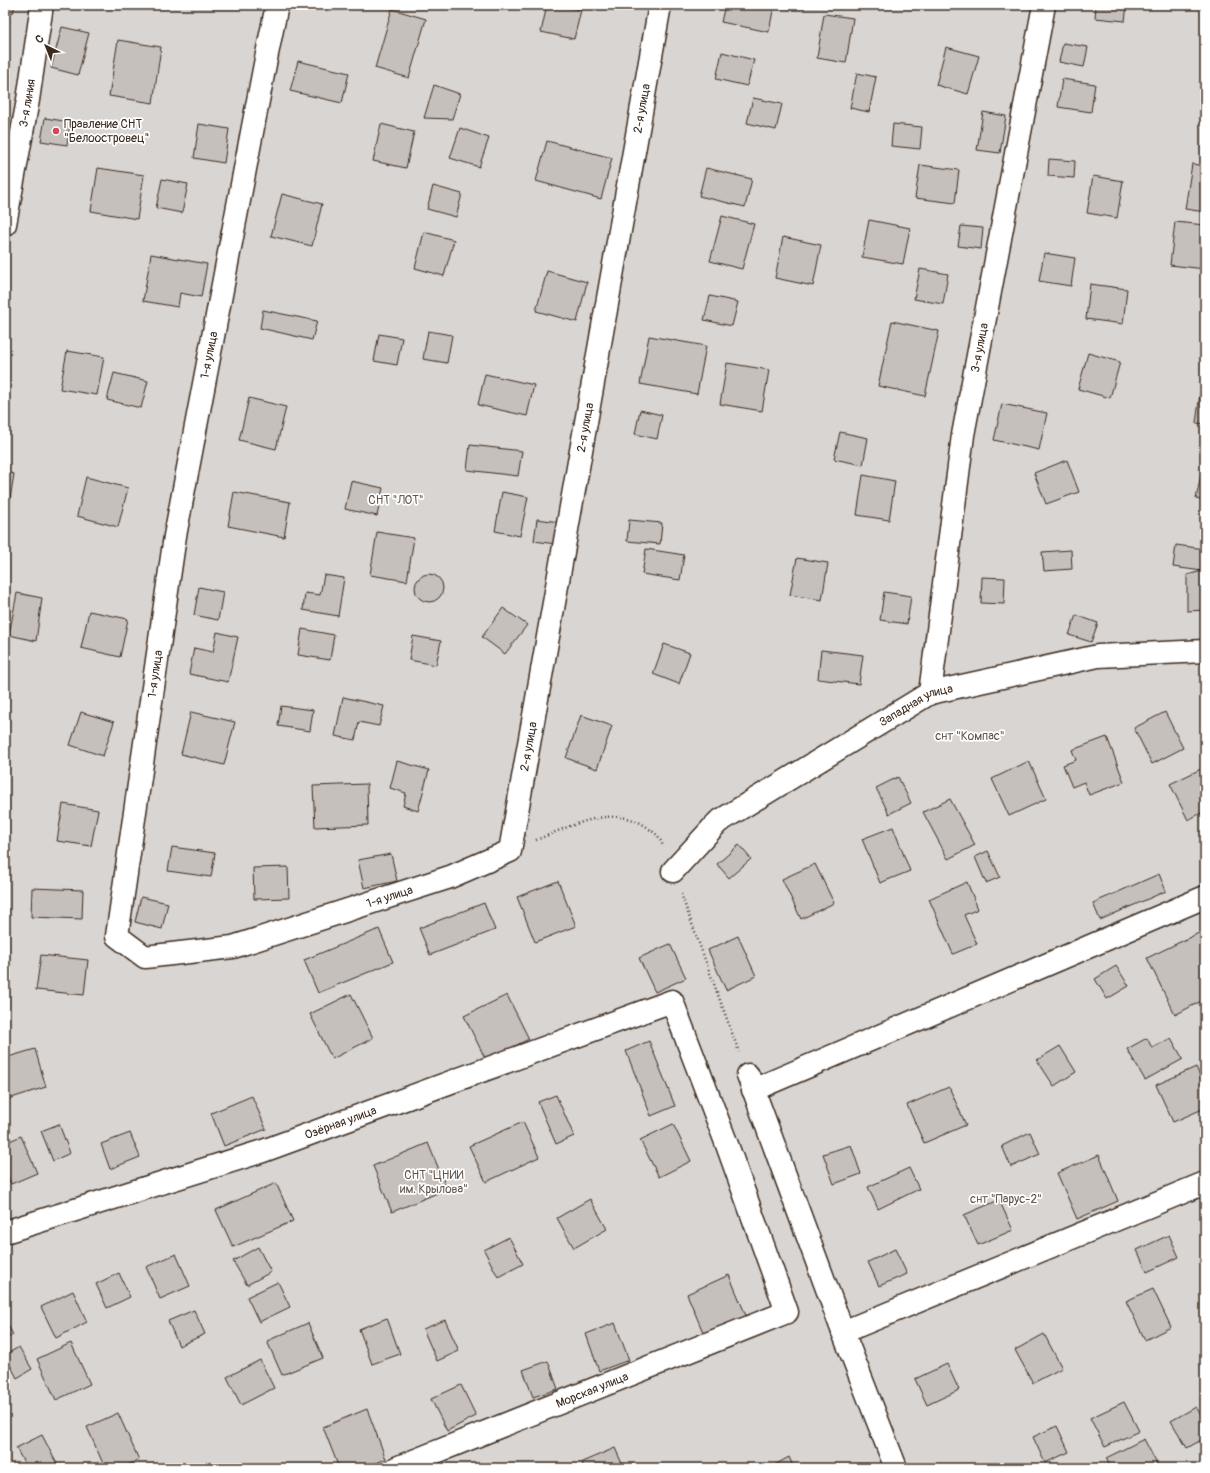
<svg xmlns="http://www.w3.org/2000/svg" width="1210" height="1473" viewBox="0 0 1210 1473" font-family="Pangolin,sans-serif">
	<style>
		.green { fill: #d8d5d2; stroke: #8a8078 }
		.building { fill: #c6c0bd; stroke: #3b2a1e }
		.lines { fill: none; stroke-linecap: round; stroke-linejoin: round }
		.minor-casing { stroke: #3b2a1e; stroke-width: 25 }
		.path { stroke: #3b2a1e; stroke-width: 2.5; stroke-dasharray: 1 3; stroke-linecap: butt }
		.minor { stroke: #fff; stroke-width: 22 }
		.poi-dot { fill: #d1495b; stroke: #fff; stroke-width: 1.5 }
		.labels { text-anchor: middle; stroke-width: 3.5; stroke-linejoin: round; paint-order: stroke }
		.street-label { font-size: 12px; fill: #3b2a1e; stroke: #fff }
		.poi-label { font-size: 12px; fill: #3b2a1e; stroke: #fff; text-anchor: start }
		.park-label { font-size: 12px; fill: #62554b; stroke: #fff }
	</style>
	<rect width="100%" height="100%" fill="#f3f2f2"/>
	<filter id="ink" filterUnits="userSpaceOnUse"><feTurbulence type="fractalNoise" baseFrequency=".025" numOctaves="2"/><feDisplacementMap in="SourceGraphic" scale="8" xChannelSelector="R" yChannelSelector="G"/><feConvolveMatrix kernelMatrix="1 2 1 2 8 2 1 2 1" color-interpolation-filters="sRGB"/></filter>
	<g filter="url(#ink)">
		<path class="green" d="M5,5h1200v1463h-1200z"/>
		<path class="building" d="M5,5h10l-2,8 -8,-2z
			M547,5h13l21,5 -7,29 -33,-7z
			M725,5h49l-5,27 -48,-10z
			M1096,5h31l-2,16 -30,-3z
			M392,9l34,10 -17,59 -34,-10z
			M824,14l29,4 -7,45 -29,-5z
			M62,27l27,6 -11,42 -27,-7z
			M118,40l43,7 -8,56 -44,-7z
			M1063,43l25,4 -4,20 -25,-5z
			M946,47l33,9 -11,38 -32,-9z
			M722,52l32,8 -7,26 -31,-7z
			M298,61l51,12 -7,30 -52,-12z
			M857,73l19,4 -7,35 -19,-4z
			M1062,79l33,5 -4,28 -33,-5z
			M434,85l26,9 -8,25 -28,-1z
			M753,98l29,6 -6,26 -29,-7z
			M983,112l23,4 -6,37 -23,-3z
			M45,118l25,4 -3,23 -26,-4z
			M199,124l30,5 -5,34 -30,-5z
			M381,124l33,8 -8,36 -33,-7z
			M893,124l29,3 -2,22 -29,-3z
			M460,128l29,10 -10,29 -29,-9z
			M547,141l65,17 -11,41 -65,-18z
			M1049,159l26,2 -1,17 -26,-2z
			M1192,164l13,2v46l-20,-3z
			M920,165l39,5 -4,33 -40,-5z
			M98,168l46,7 -7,44 -46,-8z
			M706,168l46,11 -7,28 -46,-11z
			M1093,176l30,5 -6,37 -30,-5z
			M162,179l26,5 -6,29 -26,-5z
			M433,186l29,8 -6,23 -29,-8z
			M282,194l40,10 -10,42 -41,-10z
			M722,216l32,8 -12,45 -32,-8z
			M869,220l41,8 -7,36 -41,-7z
			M1175,222l30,3v44l-35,-4z
			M961,226l22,2 -2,21 -23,-3z
			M424,232l30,8 -10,36 -29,-8z
			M783,237l38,8 -8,41 -38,-8z
			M1044,253l31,5 -4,28 -32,-5z
			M151,254l56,10 -6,33 -21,-4 -2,14 -35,-6z
			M920,269l28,5 -5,30 -29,-5z
			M547,271l40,11 -10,40 -41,-11z
			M1090,284l37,5 -4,35 -37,-5z
			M710,296l28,6 -6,24 -28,-6z
			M263,310l54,11 -5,19 -52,-12z
			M892,321l47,10 -14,65 -47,-10z
			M428,331l24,4 -5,28 -24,-4z
			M379,334l23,4 -5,27 -23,-4z
			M649,336l57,10 -9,48 -57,-10z
			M67,351l37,6 -7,38 -37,-6z
			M1088,353l32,9 -10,36 -32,-9z
			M727,363l42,7 -7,41 -42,-7z
			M114,373l34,8 -7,27 -34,-8z
			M485,374l49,11 -7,31 -49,-11z
			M1200,394l5,1v29l-9,-1z
			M249,398l37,9 -10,42 -37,-9z
			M1002,404l45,9 -8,37 -45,-10z
			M640,410l22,5 -5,24 -22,-5z
			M840,432l28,6 -5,27 -29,-6z
			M470,445l52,6 -4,25 -51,-6z
			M1067,460l12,32 -33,12 -12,-31z
			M1203,465h2v36l-9,-2z
			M5,472l9,2 -7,44h-2z
			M863,475l32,6 -6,39 -32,-5z
			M86,477l42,11 -10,39 -41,-11z
			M351,481l32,7 -6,28 -32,-7z
			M234,492l56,10 -6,35 -56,-11z
			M502,492l26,5 -8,39 -25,-5z
			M537,519l22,3 -3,22 -22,-3z
			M629,520l33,3 -2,21 -33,-3z
			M377,532l37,6 -7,43 -37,-6z
			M1176,545l29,4 -3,22 -29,-4z
			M646,549l38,6 -4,25 -38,-6z
			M1071,550l1,19 -28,2 -2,-19z
			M797,558l31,5 -6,37 -32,-5z
			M1202,571l3,1v38l-18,1v-36z
			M415 588a14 14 0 1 1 28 0a14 14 0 1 1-28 0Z
			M324,575l20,3 -6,38 -35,-6 2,-17 15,2z
			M982,577l23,1 -1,26 -23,-1z
			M199,587l24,5 -5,28 -24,-5z
			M884,592l27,4 -4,28 -27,-4z
			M17,593l25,5 -6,43 -27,-6z
			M503,608l24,17 -22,29 -23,-17z
			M89,611l39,8 -8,38 -39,-9z
			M1076,615l22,8 -7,19 -22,-7z
			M302,629l32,6 -4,25 -32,-5z
			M217,632l21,5 -10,45 -39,-8 5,-26 19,4z
			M413,636l28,5 -5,24 -27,-5z
			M664,644l26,9 -11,31 -26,-10z
			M821,650l42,5 -4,29 -41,-5z
			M343,697l41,9 -5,20 -20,-4 -4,18 -20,-4z
			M281,706l32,4 -3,21 -32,-5z
			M81,712l33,10 -11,34 -33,-11z
			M191,712l44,10 -11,43 -43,-11z
			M1165,712l18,36 -31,16 -18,-36z
			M581,715l31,11 -15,43 -31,-11z
			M1107,737l17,45 -35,13 -5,-13 -12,5 -9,-22 13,-5 -4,-10z
			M397,761l32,9 -11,41 -15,-5 3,-13 -16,-5z
			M1029,761l17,38 -37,17 -17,-37z
			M1205,767v44l-17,9 -18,-36z
			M898,777l13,26 -22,11 -13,-26z
			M367,784l1,41 -53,2 -2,-41z
			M950,799l25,46 -27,14 -25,-47z
			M63,804l35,6 -7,36 -34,-5z
			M893,827l17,44 -30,12 -18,-44z
			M739,845l12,14 -22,19 -12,-14z
			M172,847l43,6 -4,24 -43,-6z
			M988,851l12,26 -14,6 -11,-26z
			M391,854l6,27 -33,7 -6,-28z
			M815,864l19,39 -33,16 -19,-40z
			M288,867l1,31 -35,1 -1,-31z
			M1159,874l7,17 -66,29 -7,-17z
			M558,881l18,45 -41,16 -18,-45z
			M967,882l11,27 -14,6 13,29 -24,10 -24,-55z
			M32,888l51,2 -1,29 -51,-2z
			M141,897l27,6 -6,26 -27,-7z
			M484,903l11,27 -65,25 -11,-27z
			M379,929l14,33 -75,31 -14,-33z
			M1205,930v69l-30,16 -28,-57z
			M738,936l18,40 -30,14 -18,-40z
			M670,944l16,34 -31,14 -16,-34z
			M41,955l47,5 -4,35 -48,-5z
			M1116,966l13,20 -22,13 -12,-20z
			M351,994l22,44 -41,21 -22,-45z
			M507,995l22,44 -43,21 -22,-44z
			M1147,1038l5,10 19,-10 12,21 -38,21 -18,-31z
			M649,1041l26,65 -24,10 -25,-65z
			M1060,1046l16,26 -22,14 -17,-26z
			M35,1049l11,38 -41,13v-42z
			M1196,1067l9,21v20l-32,14 -17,-37z
			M949,1087l17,38 -42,18 -17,-38z
			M556,1095l18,41 -18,8 -18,-42z
			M252,1096l14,33 -42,17 -13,-33z
			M523,1122l16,35 -53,25 -17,-36z
			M59,1124l11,29 -17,8 -12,-30z
			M673,1124l18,37 -32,16 -19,-37z
			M1030,1132l10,22 -29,13 -9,-21z
			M130,1133l10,24 -30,12 -9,-25z
			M21,1136l16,37 -26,11 -6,-14v-27z
			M428,1143l19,46 -55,23 -19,-46z
			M851,1145l10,29 -27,10 -11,-30z
			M1099,1155l19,46 -41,18 -20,-46z
			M909,1168l10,21 -41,20 -10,-22z
			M276,1183l17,38 -60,26 -17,-37z
			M590,1199l17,30 -33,19 -17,-30z
			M999,1200l14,30 -35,15 -14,-30z
			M1169,1235l10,22 -32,15 -10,-22z
			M509,1237l14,27 -25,13 -14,-27z
			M258,1247l13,25 -24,13 -14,-24z
			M895,1249l12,25 -28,12 -11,-24z
			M176,1254l14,32 -30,13 -14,-32z
			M119,1273l11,24 -23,11 -11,-24z
			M729,1275l18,43 -42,19 -18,-43z
			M278,1282l12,25 -31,15 -12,-25z
			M1153,1289l18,38 -26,13 -19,-39z
			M73,1291l14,31 -31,16 -15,-31z
			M194,1310l11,24 -26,12 -11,-25z
			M387,1318l13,36 -28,10 -13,-35z
			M5,1319l8,16 -8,4z
			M445,1320l14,31 -22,10 -14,-32z
			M308,1323l15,35 -41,17 -15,-34z
			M615,1323l14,37 -30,11 -13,-37z
			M1044,1334l18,34 -29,15 -18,-33z
			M71,1343l19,41 -34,16 -19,-41z
			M19,1347l13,22 -15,9 -12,-23z
			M260,1360l14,28 -33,17 -14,-28z
			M548,1361l10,28 -25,8 -10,-27z
			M947,1364l12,26 -32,15 -12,-26z
			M461,1385l15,31 -29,15 -16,-32z
			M1124,1402l15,29 -34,16 -15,-29z
			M1196,1407l9,14v17l-18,10 -16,-27z
			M367,1409l19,50 -22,9h-25l-16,-41z
			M118,1413l21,47 -18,8h-16l-18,-41z
			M1057,1426l12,26 -24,11 -12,-26z
			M42,1435l17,33h-32l-11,-20z
			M1144,1439l15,29h-48l-5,-10z
			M615,1448l9,20h-40l-2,-6z
			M789,1457l5,11h-25z"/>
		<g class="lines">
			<defs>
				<g id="minor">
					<path id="s1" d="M277,5l-12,59 -90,472 -58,400 28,21 88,-10 217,-70 60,-26 150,-846"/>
					<path id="s2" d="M5,224l23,-124 14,-95"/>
					<path id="s3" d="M930,693l33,-258 81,-430"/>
					<path id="s4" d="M673,871l45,-49 212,-129 168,-37 107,-5"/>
					<path d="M748,1075l95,257 53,136"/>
					<path d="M753,1090l452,-193"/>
					<path id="s5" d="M5,1232l258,-81 409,-150 54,141 61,170 -391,156"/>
					<path d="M843,1332l362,-149"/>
				</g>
			</defs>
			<use href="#minor" class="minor-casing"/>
			<path class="path" d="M536,840c33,-13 79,-38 112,-12 8,6 11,7 15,18
				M681,894l58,158"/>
			<use href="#minor" class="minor"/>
		</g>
	</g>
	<circle class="poi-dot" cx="56" cy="131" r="4"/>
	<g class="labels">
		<g class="street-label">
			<text dy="4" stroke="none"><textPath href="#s2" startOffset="123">3-я линия</textPath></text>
			<text dy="4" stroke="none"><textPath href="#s1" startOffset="2116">2-я улица</textPath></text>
			<text dy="4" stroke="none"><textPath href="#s3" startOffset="349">3-я улица</textPath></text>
			<text transform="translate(209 355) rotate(-79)" y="4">1-я улица</text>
			<text dy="4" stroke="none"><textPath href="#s1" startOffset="1792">2-я улица</textPath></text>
			<text transform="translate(155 674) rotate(-82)" y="4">1-я улица</text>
			<text dy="4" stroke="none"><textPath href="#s4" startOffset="297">Западная улица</textPath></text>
			<text dy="4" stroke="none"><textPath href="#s1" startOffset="1468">2-я улица</textPath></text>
			<text dy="4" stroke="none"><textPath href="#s1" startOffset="1233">1-я улица</textPath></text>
			<text dy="4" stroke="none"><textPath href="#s5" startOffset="353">Озёрная улица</textPath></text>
			<text transform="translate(592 1390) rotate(-22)" y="4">Морская улица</text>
		</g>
		<g class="poi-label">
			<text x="64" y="128">Правление СНТ<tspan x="64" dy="14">"Белоостровец"</tspan></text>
		</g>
		<g class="park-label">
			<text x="396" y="504">СНТ "ЛОТ"</text>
			<text x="970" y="740">снт "Компас"</text>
			<text x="434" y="1179">СНТ "ЦНИИ<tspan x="434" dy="14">им. Крылова"</tspan></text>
			<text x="1006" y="1203">снт "Парус-2"</text>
		</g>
	</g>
	<rect width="1210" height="1473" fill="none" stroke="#fff" stroke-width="20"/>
	<rect x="10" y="10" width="1190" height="1453" fill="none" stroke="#3b2a1e" stroke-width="1.5" filter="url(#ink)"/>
	<g transform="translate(46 46) rotate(317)" stroke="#ffffff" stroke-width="3" paint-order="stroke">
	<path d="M0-3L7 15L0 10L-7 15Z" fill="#3b2a1e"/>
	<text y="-6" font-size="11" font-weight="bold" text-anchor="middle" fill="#3b2a1e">С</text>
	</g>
</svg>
